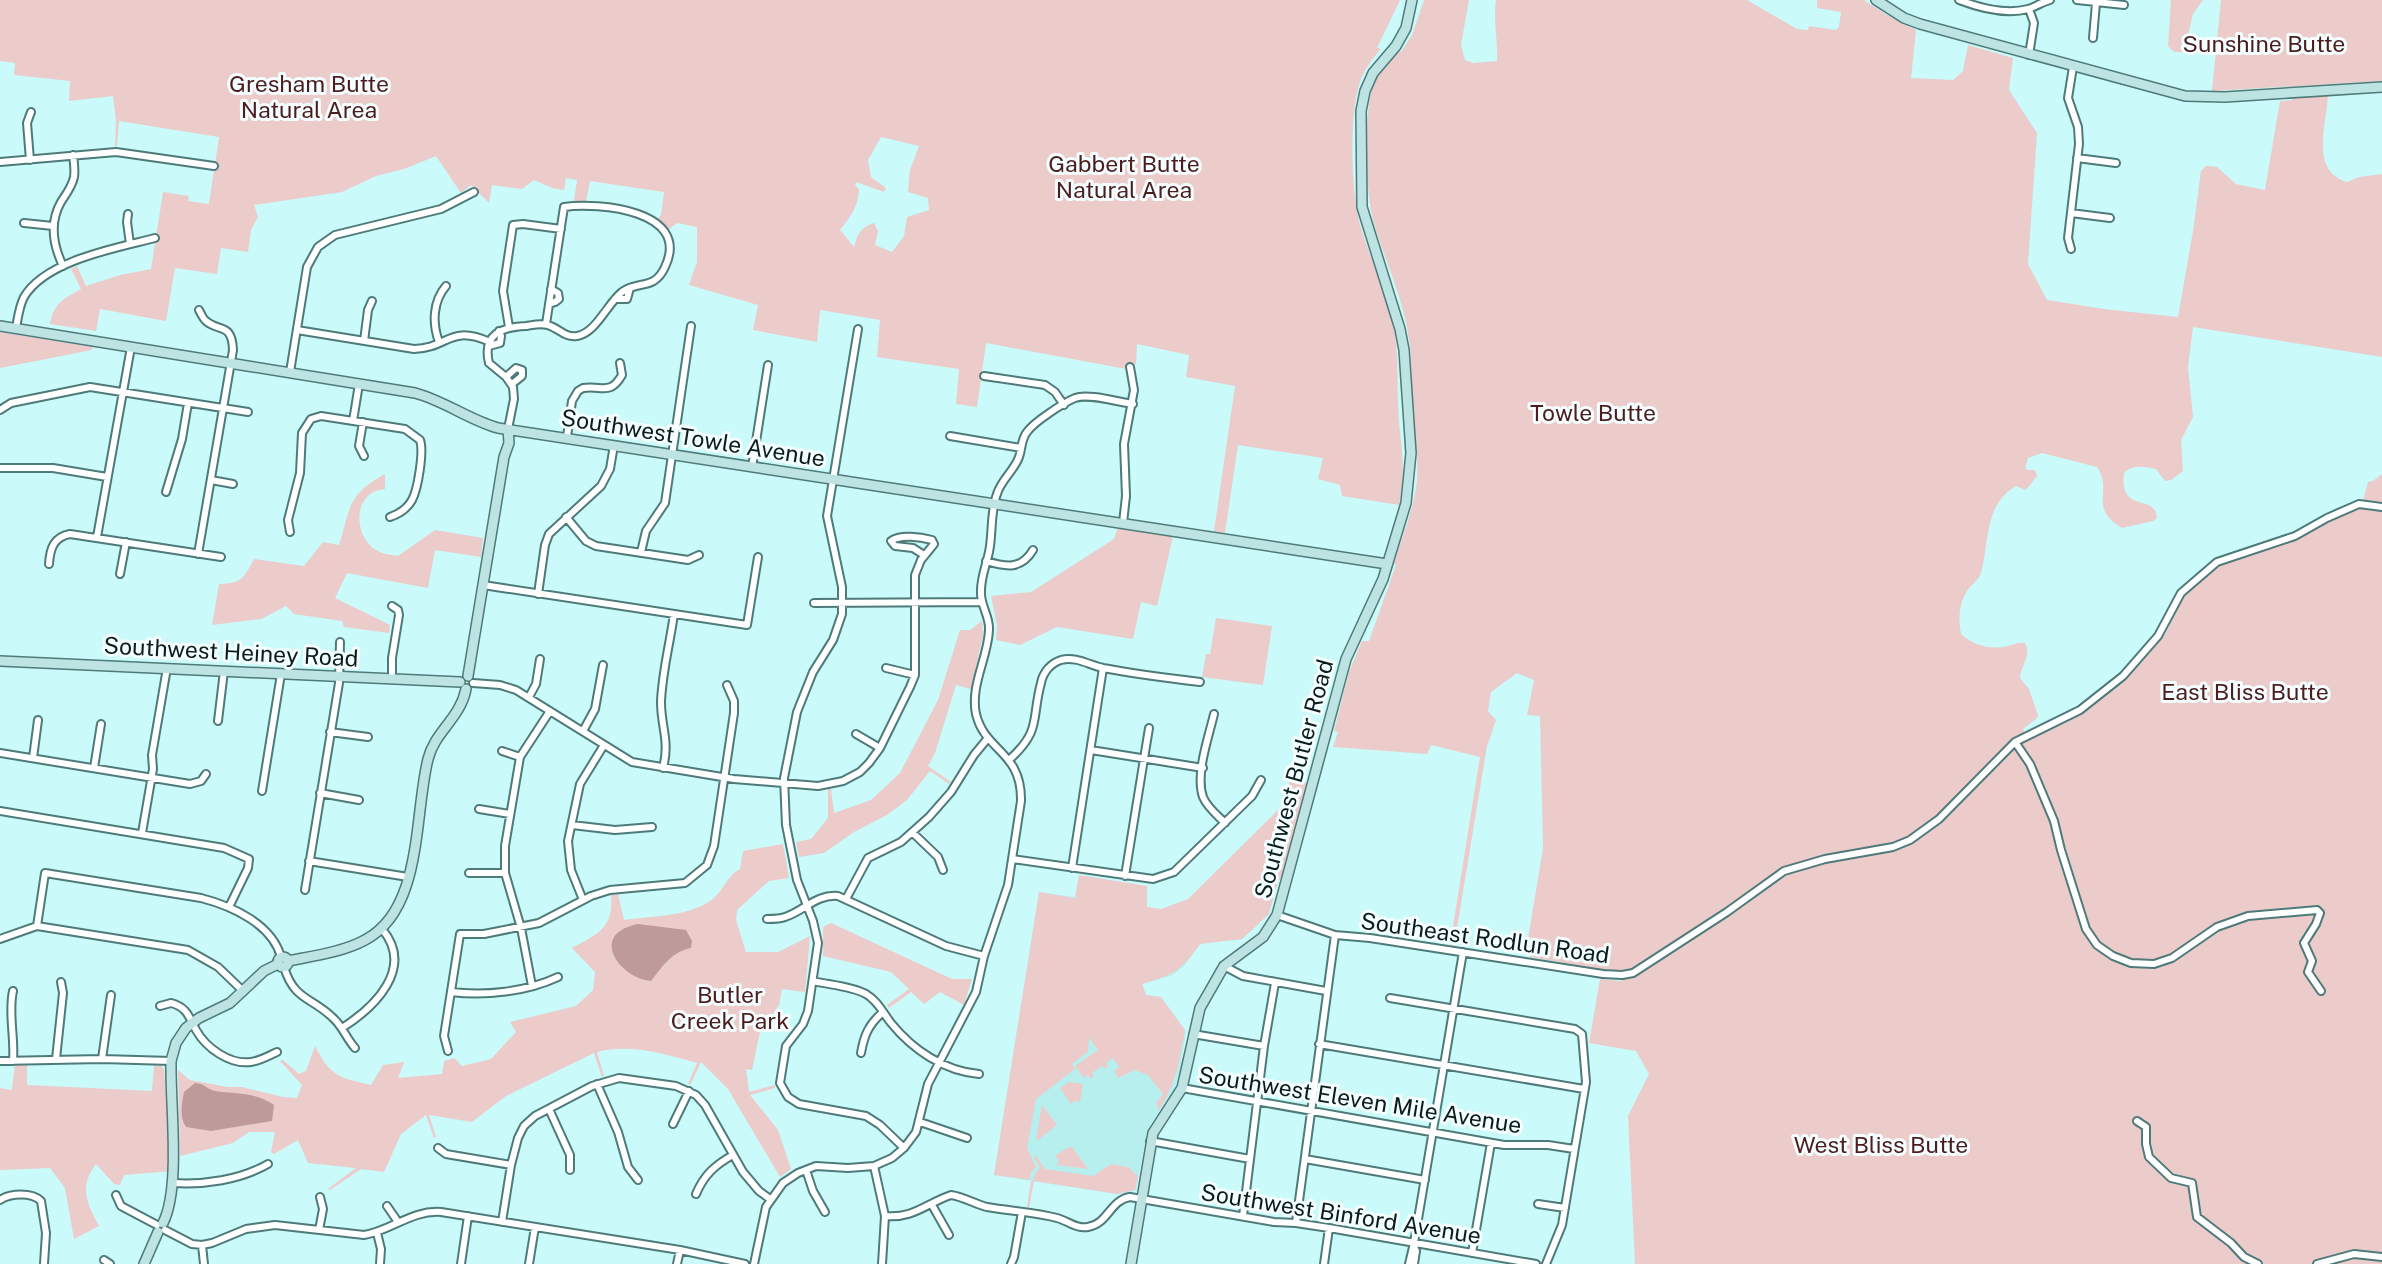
<svg xmlns="http://www.w3.org/2000/svg" width="2382" height="1264" viewBox="0 0 2382 1264" font-family="'Public Sans',sans-serif">
	<style>
		.built { fill: #b6efee }
		.green { fill: #ebcccb; fill-rule: evenodd }
		.water { fill: #bf9a9a }
		.lines { fill: none; stroke-linecap: round; stroke-linejoin: round }
		.street-casing { stroke: #4e7a79; stroke-width: 10 }
		.secondary-casing { stroke: #4e7a79; stroke-width: 12 }
		.street { stroke: #fff; stroke-width: 6 }
		.secondary { stroke: #bde3e3; stroke-width: 9 }
		.labels { text-anchor: middle; stroke-width: 6; stroke-linejoin: round; paint-order: stroke }
		.park-label { font-size: 23px; fill: #4c1c1e; stroke: #f5fefe }
		.street-label { font-size: 23px; fill: #0a1c1c; stroke: #f5fefe }
	</style>
	<rect width="100%" height="100%" fill="#cafaf9"/>
	<path class="built" d="M1039,892l221,31 -18,16 -42,5 -16,22 -11,9 -31,9 4,11 15,2 25,35 -6,39 -5,17 -24,35 -5,14 -10,54 -19,3 -123,-19z"/>
	<path class="green" d="M0,0h1400l-23,48 4,1c-10,11 -18,23 -22,36 -10,32 -8,112 2,143 10,33 25,63 32,96 6,27 4,53 5,80 1,38 10,61 1,101l-57,-9 -2,-11 -22,-6 5,-21 -85,-13 -13,88 -11,-2 21,-145 -49,-9 3,-22 -52,-11 -1,20 -10,5 -140,-26 -9,64 -21,-3 3,-35 -82,-12 3,-37 -60,-10 -3,32 -64,-12 5,-25 -69,-20 8,-23v-35l-20,-4 -9,7 -10,-12 3,-3 3,-23 -74,-11 -4,20h-12l3,-21 -11,-2 -2,12 -12,-2 -18,-8 -12,9 -30,-4 -3,18 -18,-18 -10,8 -25,-37 -32,13 -28,7 -34,16 -88,13 4,12 -7,13 -3,22 -27,-4 -4,26 -42,-6 -9,53 -66,-12 -4,22 -46,-7c4,-21 13,-25 31,-35l-10,-20 6,-3 9,20 34,-11 31,-6 12,-77 26,4 -1,5 21,3 10,-67 -100,-16 -2,25h-2l1,-25 -3,-25 -44,5 1,-20 -56,-6 1,-12 -15,-2zM881,137l38,9 -9,24 -2,22 20,6 1,12 -22,7 -3,19 -12,16 -17,-7 3,-14 -4,-8c-13,4 -17,11 -20,24l-14,-17c10,-13 19,-24 19,-41l-4,-4 1,-3 28,10 2,-4 -15,-11 -3,-17z
		M1424,0h45l-8,45 4,15 8,3 24,-2c1,-21 -4,-40 -1,-61h251l50,29 11,1 1,-4 27,4 3,-3 2,-15 -24,-4v-8h47l23,15 29,15 -5,48 42,2 10,-9 5,-26 45,13 -4,32 28,43 -9,131 19,36 57,9 74,8 15,-86 8,-60 5,-5 11,1 19,17 29,6 15,-89 12,-1 1,-3 35,-2c-1,29 -19,76 19,87l12,-5 23,-3v183l-189,-30 -5,40 5,50 -12,23 2,31 -12,9 -6,1 -9,-12c-12,-2 -22,-5 -32,4 -5,42 31,19 33,45l-4,3 -31,7c-35,-21 -8,-37 -25,-61l-55,-14 -14,5 -3,10 3,2h7l2,6 -11,14 -10,-4c-31,18 -27,53 -34,83 -2,9 -6,12 -12,18 -11,13 -12,31 -9,47 14,12 29,16 47,12 7,-2 10,-4 17,-3 7,11 -4,23 -5,35l9,11 9,26 -1,3 -14,11 4,10 57,-27 45,-37 37,-42 17,-38 39,-32 72,-22 48,-27 19,-6 7,-26 5,-1 9,-7v790h-747l-7,-148 21,-42 -13,-23 -47,-8 11,-64 22,2v-8l-92,-16 2,-11 -5,-1 16,-97 -3,-132 -13,-1 7,-35 -17,-7 -26,19 -3,19 8,9 -9,26 -33,200 -4,-1 30,-188 -49,-12 -4,9 -94,-7 5,-15 -4,-1 15,-59 13,-31h7l27,-76 -2,-1c7,-25 18,-50 22,-76 4,-28 -2,-53 -4,-80 -2,-22 1,-46 -3,-68 -5,-41 -24,-78 -35,-117 -9,-30 -11,-108 -1,-137 5,-13 14,-24 24,-34h4l11,-17z
		M2171,0h32l-10,14 -9,38h-10l-6,-6z
		M2221,0h161v81l-170,10z
		M0,332l93,15 -1,3 -92,18z
		M385,474v15c-33,2 -32,48 -9,61 6,4 16,5 22,6l37,-26 48,8 -2,19 -46,-7 -7,38 -81,-15 -12,25 55,27 -1,8 -45,-6 -2,-6 -48,-7 -8,-8 -25,13 -49,6 7,-41c23,-1 24,-5 35,-25l50,7 19,-24 16,3c12,-38 8,-50 46,-71z
		M1118,527l55,9 -16,70 -16,-4 -8,37 -76,-12 -37,18 -24,-5 1,-15 -6,-29 40,-4 83,-53z
		M1216,618l56,8 -9,59 -61,-8 4,-23h4z
		M982,621l1,14 -12,54 -15,-4 -21,68 -7,13 23,16 -2,2 -19,-13 -23,29 -20,15 -33,17 -30,21 -25,4 -3,-15 15,-3 17,-21v-29h3l3,24 37,-13 29,-27 38,-73 22,-70h10z
		M1290,780l18,3 -22,84 -3,9 -5,5 -9,33 -27,25 -42,5c-20,28 -25,30 -58,40l4,11 15,2 24,33c-5,30 -9,54 -26,80l-3,-7 7,-9 -15,-19 -13,-5 -17,8 -4,-7 5,-4 -6,-9 -7,5 2,4 -3,2 -3,-3 -10,7 2,3 -3,3 -3,-4 -4,3 -9,-12 23,-16 -9,-12 -1,14 -16,12 3,5 -39,30 -9,49 9,19 -5,5 -1,8 -36,-5 45,-283 36,6 4,-23 68,11v21l14,2 27,-10 93,-92z
		M783,844l6,34 -20,3 -32,29 -1,10 10,32h32l32,-16 -5,56 -23,-3 -3,16 -19,27 -8,38 -6,-1 3,23 26,-7v3l-25,7 28,35 13,39 -11,8 -52,-88 -27,-27 -11,23 -2,-1 9,-21c-31,-9 -68,-20 -100,-11l7,24 -2,1 -8,-24 -88,43 -34,26 -43,-7 7,22 -2,1 -8,-23 -25,19 -17,38 -23,-3 -31,21 -2,-1 28,-21 -48,-5 -10,-23 -24,14 -3,-2 4,-20h-26l-16,11 -53,13 -2,-86 12,10 38,7h14l41,10 14,1 5,-13 -22,-24 3,-1 16,14 7,-3 9,-25c15,30 25,32 56,39l12,-20 21,-3 -6,16 44,-4 2,-13 10,-3 8,8 29,-7 25,-27 -6,-10 66,-16 17,-16 2,-18 -23,-24c27,-14 42,-21 39,-53l7,-1 6,26c27,-4 62,-3 86,-19 13,-8 17,-26 30,-32l3,-18z
		M831,923l121,56h20l-8,26 -24,-13 -16,12 -13,-12 -22,16 -2,-3 22,-16 -18,-17 -68,-16v-29z
		M27,1060v25l125,6 2,-26 8,1 2,4 9,101 -49,4 -4,10 -6,-1 -18,-20c-17,23 -10,38 3,62l-25,13 -9,-51 -15,-20 -50,2v-82l12,2 3,-27z
		M1069,1082l14,2 -3,18 -5,-1 -4,3 -11,-16z
		M1042,1105l15,20 -19,15 -2,-1z
		M1072,1147l16,22 -31,-4 2,-5 -4,-4 12,-8z
		M1036,1156l9,13 48,7 18,-12 17,3 10,9 -3,14 -18,4 -83,-13 -5,26h-2l4,-26h2l2,-8 5,-5 -6,-11z"/>
	<path class="water" d="M638,924l48,6 6,11 -1,7c-20,4 -28,18 -40,33 -32,-3 -63,-47 -13,-57z
		M195,1083c9,0 11,6 20,8 20,3 41,1 59,14l-2,16 -61,10 -25,-4c-7,-10 -4,-24 -2,-35z"/>
	<g class="lines">
		<defs>
			<path id="street" d="M1959,0c21,8 47,15 69,9 7,-2 14,-7 22,-9
				M2077,0l47,5
				M2093,38l3,-35
				M2029,55l5,-32 -5,-14
				M2077,158l39,5
				M30,160l-3,-37 4,-11
				M0,162l116,-10 98,14
				M2071,213l39,5
				M128,214l-1,8 3,22
				M24,223l29,3
				M2071,249l-3,-11 11,-94 -1,-17 -10,-29 5,-31
				M63,266c-10,-21 -14,-43 -2,-64 5,-8 11,-15 13,-25 1,-7 0,-15 -1,-22
				M615,299h12l3,-11
				M549,304l6,-2 4,-3 -1,-6 -7,-4
				M509,327l-6,-36 10,-66 10,-1 38,5
				M16,328c2,-11 3,-21 8,-31 22,-37 93,-49 131,-59
				M858,329l-31,187 15,71v27l-9,26 -20,32 -16,40 -13,66 2,47 11,55 16,41 5,22 -10,68 -5,13 -17,22 -6,37 8,14 11,7 67,12 14,9 24,23
				M297,330l117,19c35,-1 35,-25 76,-7
				M364,341l4,-31 4,-9
				M439,342c-7,-19 -6,-41 7,-56
				M489,346l11,-3 1,-7 -2,-5
				M290,372l17,-105 11,-20 17,-12 106,-26 33,-17
				M984,376l61,9 10,7 9,13
				M506,377l10,-9 6,2v6l-10,8
				M0,410l11,-7 79,-16 158,25
				M353,421l6,-37
				M363,422l-4,24 5,10
				M508,429l6,-30 -1,-12 -7,-10 -17,-14c-7,-29 13,-36 37,-37 7,-1 15,-3 21,-1 11,2 17,13 30,11 19,-3 30,-32 45,-44 16,-12 32,-1 43,-25 27,-57 -67,-65 -101,-60l-18,117
				M950,436l71,12
				M567,437l5,-36 6,-10 5,-3c19,-3 27,8 39,-13l-2,-12
				M752,467l16,-102
				M0,468h53l54,9
				M211,480l22,4
				M166,492l16,-53 6,-36
				M566,517l20,24 10,5 92,14 11,-5
				M1123,523l3,-27 -2,-52 10,-54 -4,-23
				M290,532l-2,-12 12,-47 2,-40 9,-14 10,-3 84,13 15,11c4,11 -2,49 -8,60 -5,9 -13,14 -22,17
				M97,537l34,-190
				M641,552l5,-21 19,-28 26,-177
				M198,554l35,-204c-1,-28 -15,-18 -27,-29 -2,-1 -6,-9 -7,-11
				M986,561c20,6 35,9 47,-11
				M49,564c1,-16 5,-27 21,-30l151,23
				M120,574l6,-32
				M483,585l264,40 11,-68
				M538,594l7,-49 4,-11 52,-48 9,-17 4,-24
				M814,603l167,-1
				M392,606l6,4 1,5 -7,43v21
				M886,668l29,7
				M473,683l27,2 16,5 116,72 102,17 84,7 25,-5 17,-9 9,-9 11,-15 30,-61 5,-12v-100l6,-15 13,-16 -2,-4c-11,-3 -32,-6 -41,1l4,5 18,2 11,7
				M529,697l7,-13 4,-25
				M1214,714c-5,22 -19,60 -11,83 4,10 14,18 22,26
				M218,721l6,-50
				M583,731l12,-22 8,-44
				M330,732l38,5
				M856,734l24,14
				M2015,742l15,22 24,57 7,29 25,79 11,16 16,11 18,7 23,1 18,-6 45,-31 31,-11 69,-6 3,3 -4,11 -12,19 8,18 -4,11 13,19
				M1091,750l112,18
				M502,751l18,6
				M0,753l190,31 11,-3 5,-7
				M33,758l5,-38
				M1009,760c33,-30 22,-40 32,-77 2,-11 10,-20 20,-23 15,-4 28,5 42,8 32,6 64,10 97,14
				M94,768l7,-44
				M663,768c7,-28 -2,-40 -2,-66 1,-29 9,-59 13,-88
				M262,791l19,-117
				M320,793l39,7
				M479,809l31,5
				M0,811l224,37 25,11 -1,9 -19,39
				M572,825l43,5 37,-3
				M142,833l11,-64 -1,-14 15,-87
				M913,833l25,24 5,13
				M1012,859l141,20 21,-7 78,-76 9,-16
				M309,861l99,16
				M1072,868l31,-200
				M469,873h36
				M1125,876l24,-148
				M305,890l34,-207 1,-41
				M846,899l22,-41 33,-16 28,-25 22,-25 23,-37 14,-17
				M583,900l-12,-30 -3,-29 12,-57 24,-39
				M1277,915l58,20 35,3 233,36 19,1 11,-2 94,-61 57,-41 41,-12 68,-12 17,-7 29,-21 76,-77 65,-32 43,-34 35,-40 23,-43 36,-31 78,-26 32,-18 32,-14 23,3
				M767,919c6,0 13,0 18,-2 19,-6 31,-23 53,-21l108,50 38,10
				M37,926l8,-53 156,25c31,8 71,26 80,59
				M0,939l37,-13 151,24 30,17 25,24
				M1224,966l19,10 83,15
				M284,967c10,33 27,30 48,50 10,8 14,21 23,31
				M813,981c17,4 38,5 53,13 12,7 17,19 25,29 22,27 53,48 88,51
				M532,986l-11,-58 -16,-55v-27l15,-89 30,-46
				M13,991c-5,22 2,46 0,70
				M451,992c34,4 75,0 107,-15
				M1390,998l185,31 7,5 4,48 -24,143 -16,39
				M160,1006l11,-3c16,4 18,14 25,27 10,18 34,35 55,32 9,-1 17,-6 26,-10
				M342,1028c33,-21 73,-60 40,-99
				M1193,1034l71,12
				M1319,1044l265,45
				M448,1051l-4,-15 16,-102h24l55,-11 52,-27 19,-6 75,-7 22,-18 7,-19 20,-133v-12l-7,-16
				M861,1053c3,-18 8,-29 22,-41
				M56,1059l7,-66 -2,-11
				M102,1059l9,-64
				M0,1061l102,-2 69,2
				M597,1084l21,48 10,35 10,13
				M1182,1088l322,57h44l26,4
				M549,1109l21,46v15
				M2137,1121l9,6v17l3,13 22,21 21,5 5,34 34,26 13,14 14,7
				M920,1122l47,16
				M673,1124l16,-33
				M1150,1141l100,18
				M438,1148l8,6 65,11
				M1305,1159l120,21
				M874,1166l11,50 -3,48
				M806,1170l7,21 12,21
				M173,1183c31,2 67,-3 95,-19
				M696,1194c8,-19 19,-29 37,-39
				M116,1195l5,11 36,19
				M0,1200c10,-7 32,-8 41,1l5,32 -2,31
				M1538,1204l27,4
				M932,1205l17,30
				M387,1206l11,16
				M885,1216c28,3 42,-13 66,-21 13,2 24,9 36,12 23,4 48,5 70,11 11,3 19,11 31,9 20,-3 22,-27 42,-30l144,25 22,1 33,5 207,36
				M1243,1216l21,-170 11,-63
				M502,1222l9,-57 7,-27 6,-12 11,-10 57,-30 27,-8 57,8 20,9 9,10 38,67 16,19 11,8
				M1296,1223l39,-288
				M165,1230l27,14 10,1 10,-2 34,-14 29,-4 89,10c27,-4 47,-25 77,-23l239,38 65,14
				M319,1230l4,-21 -3,-12
				M377,1233l4,16 -1,15
				M202,1245l2,19
				M1414,1247l2,4 -2,13
				M1472,1253l19,-110
				M104,1260l6,4
				M461,1264l7,-48
				M529,1264l6,-37
				M677,1264l3,-14
				M754,1264l12,-57 17,-24 15,-10 18,-7 32,2 26,-2 18,-8 12,-10 12,-16 12,-48 48,-92 8,-36 24,-71 13,-84c1,-50 -36,-49 -45,-87 -6,-29 12,-56 13,-84 1,-13 -8,-24 -8,-36 -1,-15 5,-28 8,-42 4,-19 1,-40 8,-58 4,-14 17,-23 22,-37 3,-8 2,-18 8,-25 7,-10 36,-29 48,-34 13,-5 43,4 58,6
				M1011,1264l3,-7 8,-45
				M1324,1264l5,-36
				M1409,1264l5,-21 49,-291
				M2317,1264l37,-10 28,3"/>
			<path id="secondary" d="M1876,0l28,18 16,6 265,72 40,1 157,-10
				M0,326l415,67c30,8 54,27 83,35l889,136
				M0,661l460,21
				M468,676l36,-219 5,-14 -1,-14
				M278 962a5 5 0 1 1 10 0a5 5 0 1 1-10 0Z
				M288,961c25,-5 55,-9 77,-21 58,-30 49,-125 63,-181 7,-28 32,-40 38,-70
				M163,1223c18,-36 7,-118 8,-162l5,-18 10,-15 13,-10 31,-15 34,-32 14,-7
				M144,1264l14,-32
				M1131,1264l22,-131 29,-45 18,-80 24,-42 39,-29 14,-22 69,-256 37,-80 23,-76 5,-50 -7,-103 -4,-21 -38,-122 -1,-96 4,-20 8,-18 23,-27 10,-18 6,-28"/>
		</defs>
		<use href="#street" class="street-casing"/>
		<use href="#secondary" class="secondary-casing"/>
		<use href="#street" class="street"/>
		<use href="#secondary" class="secondary"/>
	</g>
	<g class="labels">
		<g class="park-label">
			<text x="2264" y="52">Sunshine Butte</text>
			<text x="309" y="92">Gresham Butte<tspan x="309" dy="26">Natural Area</tspan></text>
			<text x="1124" y="172">Gabbert Butte<tspan x="1124" dy="26">Natural Area</tspan></text>
			<text x="1593" y="421">Towle Butte</text>
			<text x="2245" y="700">East Bliss Butte</text>
			<text x="730" y="1003">Butler<tspan x="730" dy="26">Creek Park</tspan></text>
			<text x="1881" y="1153">West Bliss Butte</text>
		</g>
		<g class="street-label">
			<text transform="translate(693 438) rotate(9)" y="8">Southwest Towle Avenue</text>
			<text transform="translate(231 652) rotate(3)" y="8">Southwest Heiney Road</text>
			<text transform="translate(1294 779) rotate(-75)" y="8">Southwest Butler Road</text>
			<text transform="translate(1485 938) rotate(8)" y="8">Southeast Rodlun Road</text>
			<text transform="translate(1360 1100) rotate(9)" y="8">Southwest Eleven Mile Avenue</text>
			<text transform="translate(1341 1214) rotate(9)" y="8">Southwest Binford Avenue</text>
		</g>
	</g>
</svg>
